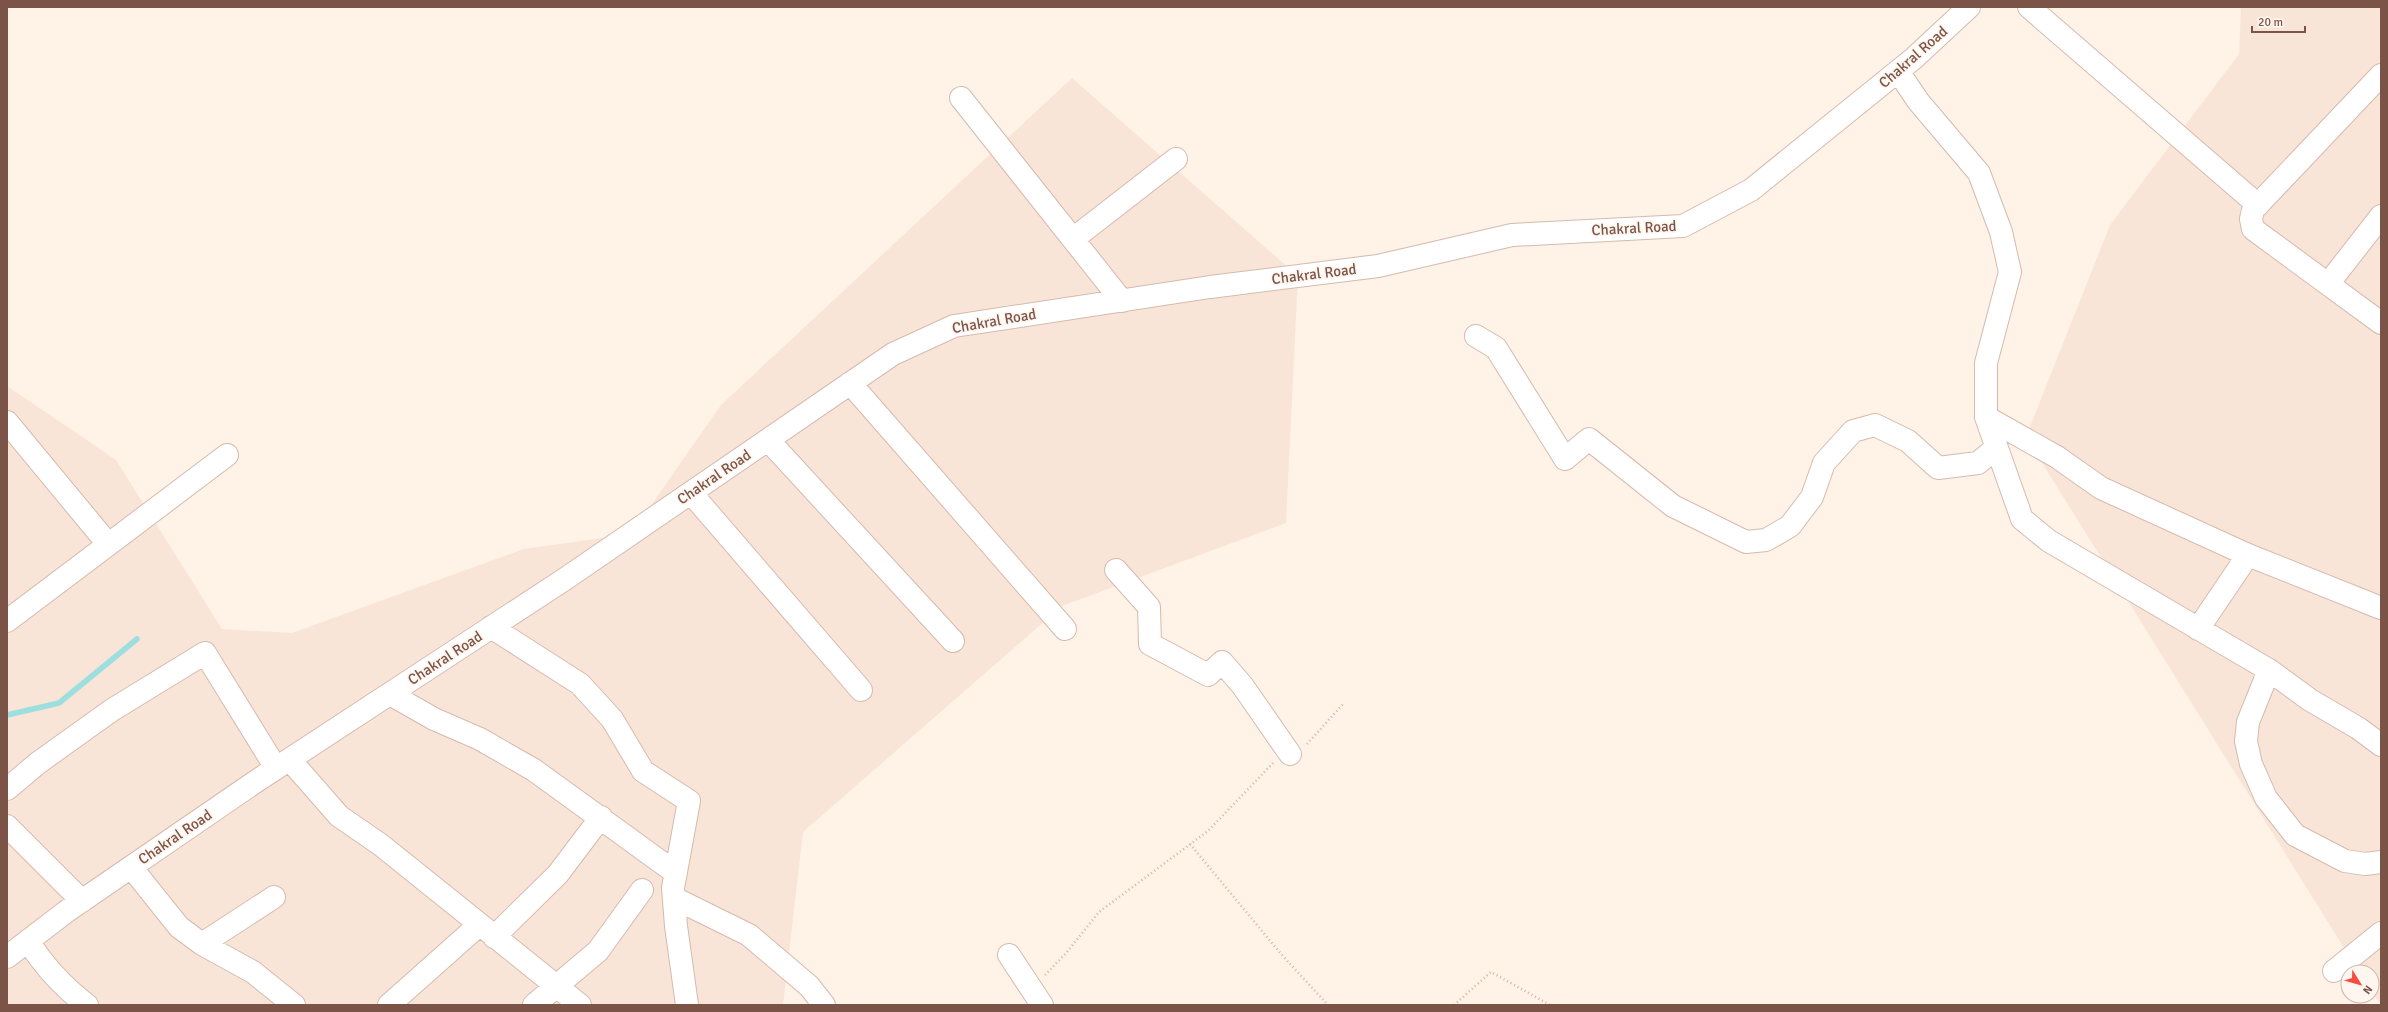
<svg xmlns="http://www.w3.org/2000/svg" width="2388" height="1012" viewBox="0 0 2388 1012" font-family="Signika,sans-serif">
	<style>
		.residential { fill: #f9e5d7 }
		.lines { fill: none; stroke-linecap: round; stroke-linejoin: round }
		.stream { stroke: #9ddede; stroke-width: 5.5 }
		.minor-casing { stroke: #d5baae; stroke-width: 24 }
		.path { stroke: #ddad9d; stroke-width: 2.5; stroke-dasharray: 1 3; stroke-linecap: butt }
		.minor { stroke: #fff; stroke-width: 22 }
		.labels { text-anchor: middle; stroke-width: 3.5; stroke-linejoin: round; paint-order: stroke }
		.street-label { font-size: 15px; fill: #7c5347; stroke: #fff7ef }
	</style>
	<rect width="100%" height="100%" fill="#fff2e7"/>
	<path class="residential" d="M2241,7h140v998l-9,-13v-20h-13l-333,-535 84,-212 129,-171z
		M1072,78l226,198 -12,247 -224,83 -259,226 -20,173h-776v-619l109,74 106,169 70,4 232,-84 107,-15 90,-129z"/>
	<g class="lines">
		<path class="stream" d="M7,715l52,-12 78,-64"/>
		<defs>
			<path id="minor" d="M2029,7l229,198
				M1898,71l20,30 61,72 22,59 9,40 -24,91v54l36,102 27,22 220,129 41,30 48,28 23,17
				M2381,75l-128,135 -2,9 2,10 128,94
				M961,98l161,203
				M1073,239l103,-80
				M2328,284l53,-68
				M1476,336l20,12 69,111 24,-20 84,67 73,36 20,-2 24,-14 22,-29 12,-34 29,-32 22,-6 33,16 30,27 40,-5 18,-15
				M850,383l215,246
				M1986,417l71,40 44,31 147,67 133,53
				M7,422l101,122
				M768,440l185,201
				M691,493l170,197
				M1116,570l33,37 1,37 58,31 14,-13 20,23 48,69
				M7,621l220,-166
				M491,627l89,57 32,35 31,52 46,30 -16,87 3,38 11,79
				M2198,629l50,-74
				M2269,670l-21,52 -2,19 5,23 15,34 29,37 50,26 20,3 16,-2
				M390,694l44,25 46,20 54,31 142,103
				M290,760l49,56 42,29 199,160
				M7,789l31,-26 74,-53 93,-57 71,115
				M7,826l75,75
				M131,867l48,60 23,17 51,28 41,33
				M674,898l75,37 60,51 15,19
				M494,937l64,-63 43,-57
				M28,941c16,25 35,46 59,64
				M202,944l72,-47
				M1009,955l33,50
				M7,957l60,-46 188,-129 310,-203 328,-225 61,-28 256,-39 168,-21 134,-31 171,-9 68,-36 162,-131 56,-52
				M2334,971l47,-38
				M389,1005l90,-80
				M534,1005l64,-54 44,-61"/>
		</defs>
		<use href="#minor" class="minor-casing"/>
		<path class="path" d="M1307,744l37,-41
			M1190,844l91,110 47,51
			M1045,975l22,-23 32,-40 109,-81 65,-68
			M1454,1005l37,-33 59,33"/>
		<use href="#minor" class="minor"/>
	</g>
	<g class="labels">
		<g class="street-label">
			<text transform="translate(1913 57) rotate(-41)" y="5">Chakral Road</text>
			<text transform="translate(1634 228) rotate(-3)" y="5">Chakral Road</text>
			<text transform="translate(1314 274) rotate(-7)" y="5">Chakral Road</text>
			<text transform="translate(994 321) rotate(-10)" y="5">Chakral Road</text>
			<text transform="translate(714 477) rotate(-34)" y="5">Chakral Road</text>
			<text transform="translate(445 658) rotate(-33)" y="5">Chakral Road</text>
			<text transform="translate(175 837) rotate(-34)" y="5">Chakral Road</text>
		</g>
	</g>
	<rect width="2388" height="1012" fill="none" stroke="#7c5347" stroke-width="16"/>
	<g transform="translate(2360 984) rotate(127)"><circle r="19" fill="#fff7ef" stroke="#cbb5ac"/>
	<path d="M0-3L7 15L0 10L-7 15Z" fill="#f54d3f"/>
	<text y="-6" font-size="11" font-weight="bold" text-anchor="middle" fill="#7c5347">N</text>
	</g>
	<path d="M2252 26v6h53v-6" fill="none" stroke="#7c5347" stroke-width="2"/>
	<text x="2258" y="26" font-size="12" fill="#7c5347" stroke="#fff7ef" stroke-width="3" paint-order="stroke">20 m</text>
</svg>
